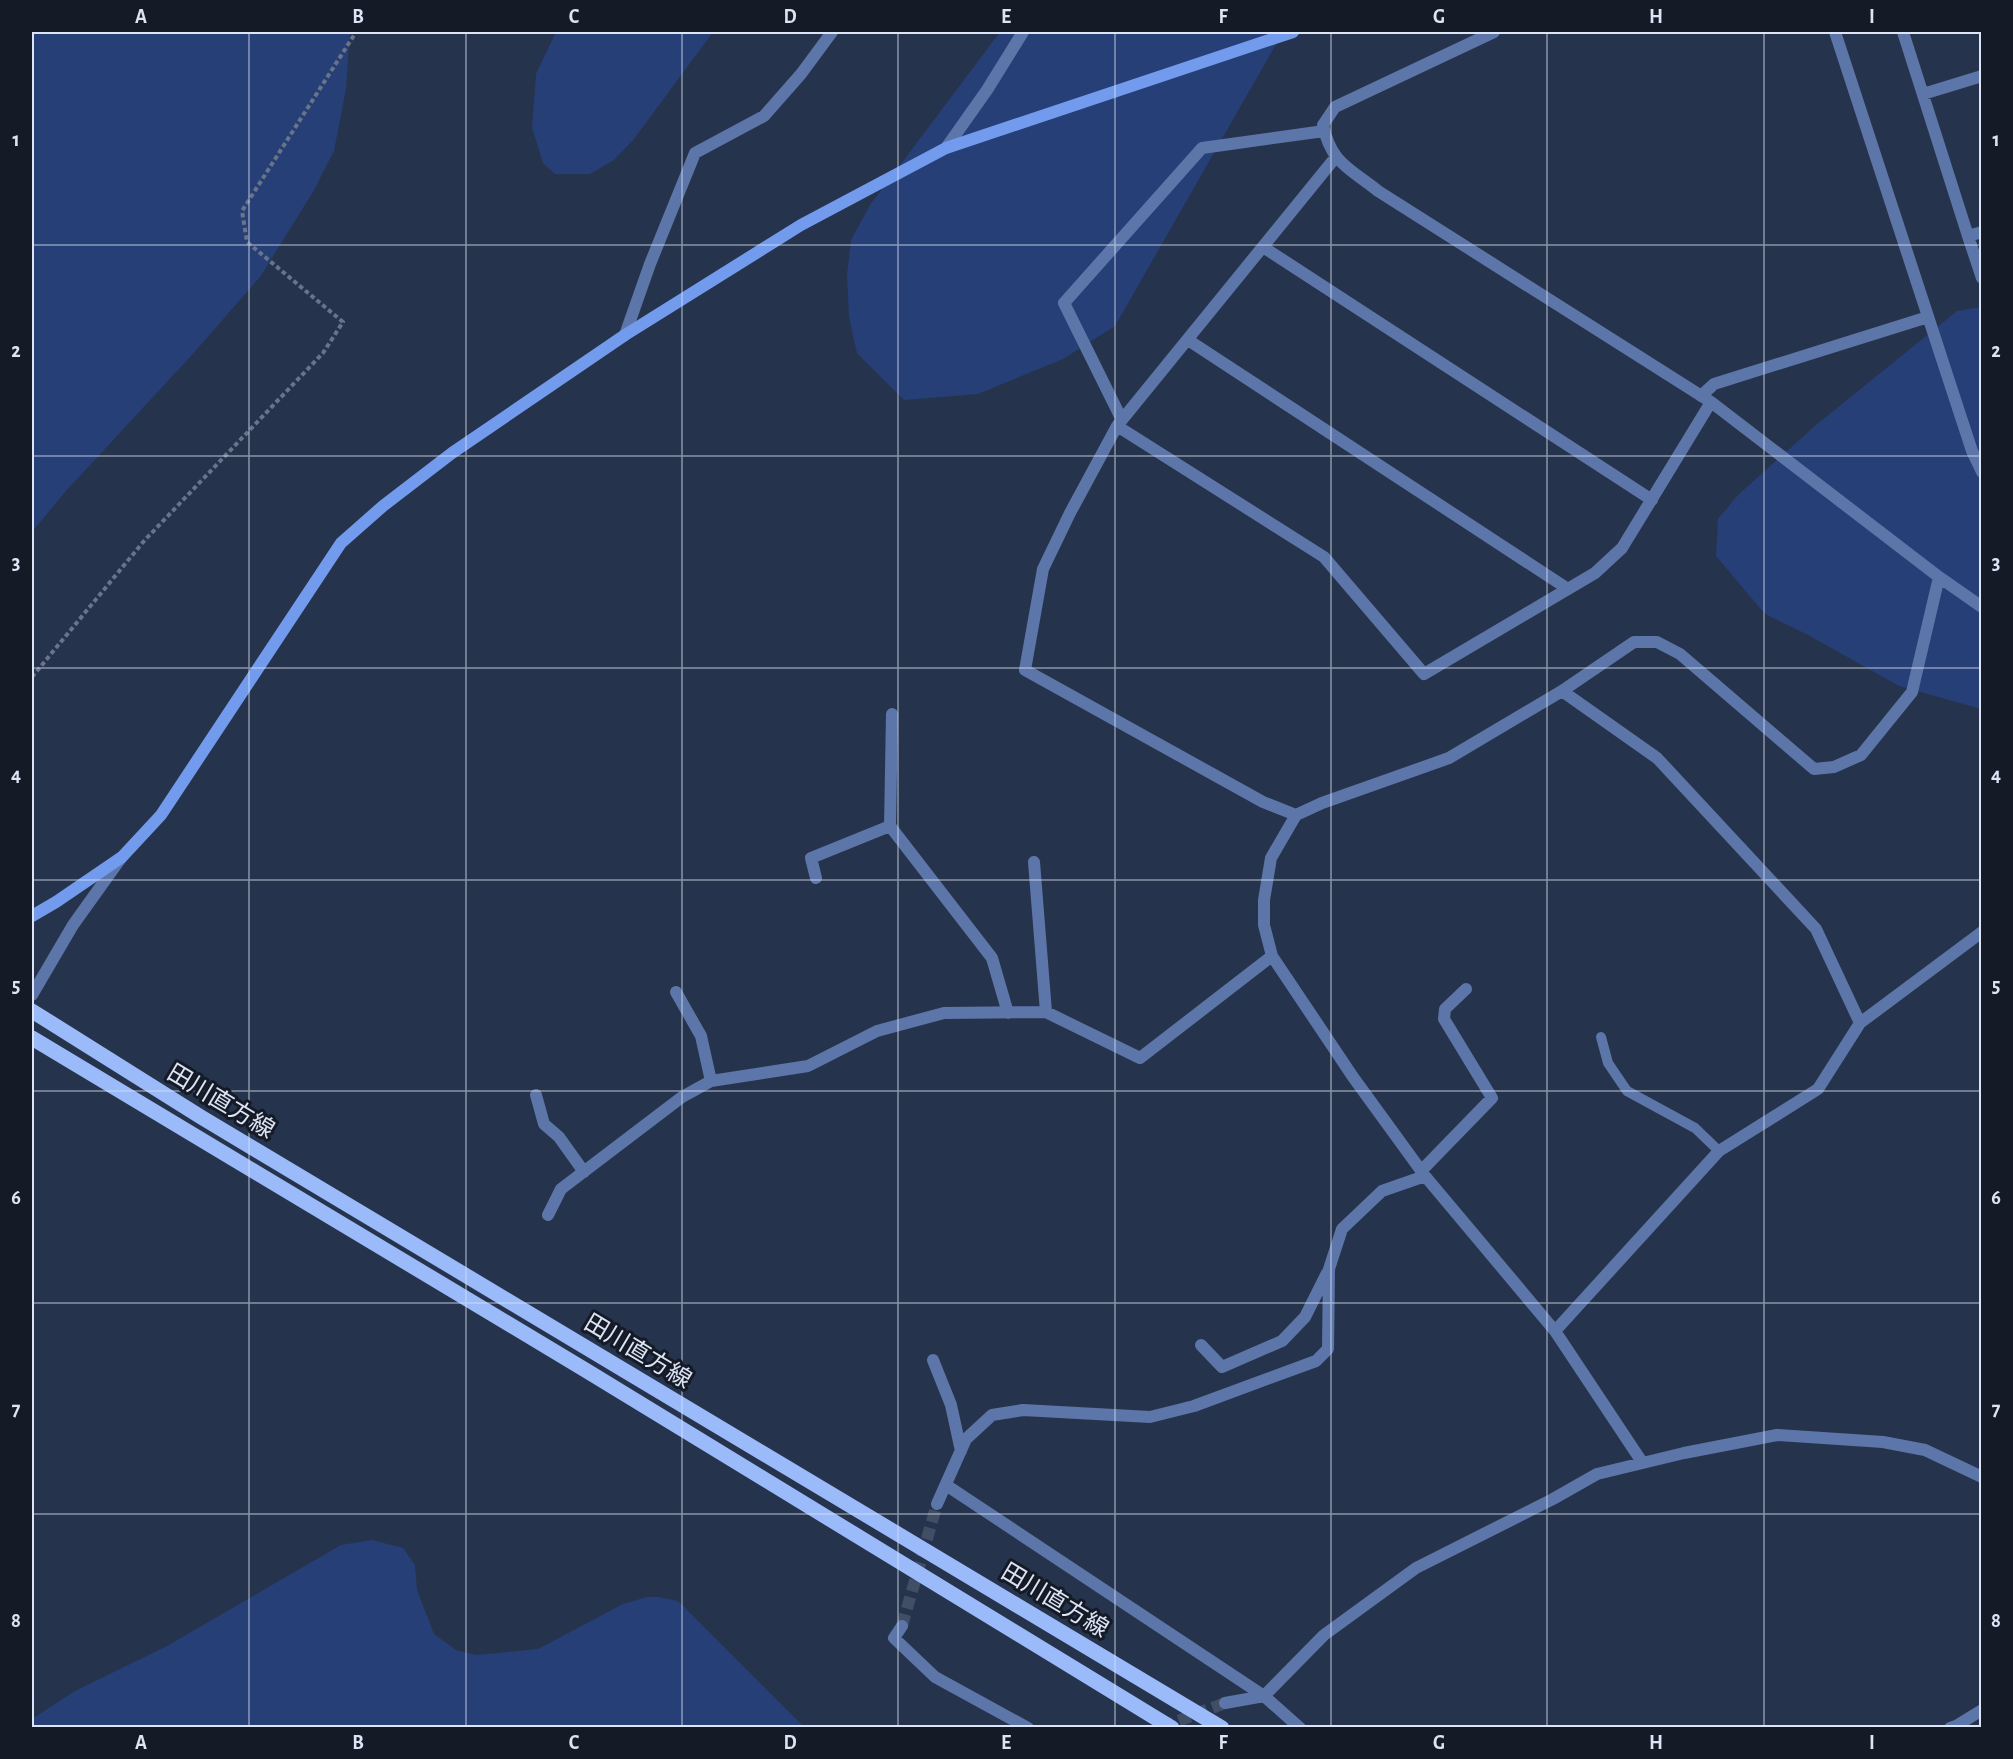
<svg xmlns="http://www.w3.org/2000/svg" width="2013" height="1759" viewBox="0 0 2013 1759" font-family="'Alegreya Sans','Noto Sans JP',sans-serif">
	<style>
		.green { fill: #263f76 }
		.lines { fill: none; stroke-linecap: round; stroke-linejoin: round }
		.street-tunnel { stroke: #414e65; stroke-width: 12; stroke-dasharray: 12 6; stroke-linecap: butt }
		.path { stroke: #69748a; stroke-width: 4; stroke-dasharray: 4.5 3; stroke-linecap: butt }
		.lane { stroke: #5d76a9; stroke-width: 10 }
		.street { stroke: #5d76a9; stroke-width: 12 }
		.secondary { stroke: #739bed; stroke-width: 12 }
		.primary { stroke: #9abaf9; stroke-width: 15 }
		.grid { fill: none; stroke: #dce4f5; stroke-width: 1.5; stroke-opacity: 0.55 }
		.labels { text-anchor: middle; stroke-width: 6; stroke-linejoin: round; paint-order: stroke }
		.street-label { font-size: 24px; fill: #dce4f5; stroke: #151b26 }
		.neatline { fill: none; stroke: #dce4f5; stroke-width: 2 }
		.grid-label { font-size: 20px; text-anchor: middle; font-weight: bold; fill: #dce4f5 }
	</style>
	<rect width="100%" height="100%" fill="#26334c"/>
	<path class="green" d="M32,32h318l-4,57 -12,62 -21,41 -53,85 -69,79 -126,136 -33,40z
		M556,32h157l-79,107 -20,21 -24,14h-35l-12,-11 -11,-35 4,-54z
		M1000,32h283l-168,294 -52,33 -85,35 -74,6 -47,-47 -8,-36 -2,-42 4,-35 19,-35z
		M1981,307v402l-82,-23 -91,-51 -43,-21 -49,-58 2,-37 20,-24 78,-70 141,-114z
		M372,1540l31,8 12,17 2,25 17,44 22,16 20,5 62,-6 85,-45 24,-7h12l19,4 126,126h-772v-8l43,-28 92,-45 174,-101z"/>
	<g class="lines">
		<path class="street-tunnel" d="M902,1626l35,-122
			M1162,1727l63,-24"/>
		<path class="path" d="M32,677l112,-136 179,-188 20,-31 -96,-80 -5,-31 114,-179"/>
		<path class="lane" d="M1601,1037l7,26 19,28 68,37 24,23"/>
		<path class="street" d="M1494,32l-159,75 -12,18c8,38 26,43 55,66l333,211 228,175 43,30
			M1835,32l137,419 10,21
			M1903,32l65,204
			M1923,94l59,-18
			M946,148l41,-58 36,-58
			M1982,232l-14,4 14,42
			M1263,247l389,253
			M625,335l25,-71 45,-111 69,-37 37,-42 31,-42
			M1188,340l380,249
			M1701,396l13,-12 214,-67
			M1122,420l-58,-117 138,-155 122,-17
			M1117,426l207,131 100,117 171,-101 27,-25 89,-146
			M1562,691l95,67 159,171 44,94
			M1296,815l-33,-13 -238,-132 18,-101 27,-56 47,-87 218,-268
			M890,826l2,-112
			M1034,862l12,150
			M816,878l-5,-20 79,-32 102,132 16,55
			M676,992l25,44 10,45
			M32,995l41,-70 48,-67
			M536,1095l8,29 15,13 25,35
			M1421,1171l71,-73 -48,-79 1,-10 21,-20
			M548,1215l13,-26 121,-92 29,-16 97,-15 69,-35 67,-18 102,-1 94,46 132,-102
			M1555,1331l164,-180 99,-62 42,-66 122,-91
			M1201,1345l21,22 60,-26 23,-24 22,-44
			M933,1360l18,45 10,46
			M1642,1462l-87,-131 -130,-155 -72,-99 -81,-121 -8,-31v-25l7,-42 25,-43 26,-12 127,-45 113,-67 72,-49h23l23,12 134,115 20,-2 27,-12 51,-63 27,-115
			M946,1485l318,211 36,32
			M937,1504l29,-65 26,-24 31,-5 127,7 44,-11 122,-45 12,-12 1,-80 13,-40 40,-38 43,-15
			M902,1626l-8,12 41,39 93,51
			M1225,1703l39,-7 60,-61 92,-67 137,-69 44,-25 87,-21 93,-18 106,7 42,8 57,27
			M1950,1728l6,-2 26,-16"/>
		<path class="secondary" d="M32,916l24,-14 66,-45 39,-42 180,-272 42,-37 69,-53 173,-118 176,-110 145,-77 347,-116"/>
		<path class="primary" d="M32,1011l169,106 1021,611
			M32,1038l555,333 585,357"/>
	</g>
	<path class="grid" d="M249,32v1696M466,32v1696M682,32v1696M898,32v1696M1115,32v1696M1331,32v1696M1547,32v1696M1764,32v1696M32,245h1950M32,456h1950M32,668h1950M32,880h1950M32,1091h1950M32,1303h1950M32,1514h1950"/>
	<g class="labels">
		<g class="street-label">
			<text transform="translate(221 1101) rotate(31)" y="8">田川直方線</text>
			<text transform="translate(638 1351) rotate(31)" y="8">田川直方線</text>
			<text transform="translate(1055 1600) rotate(31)" y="8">田川直方線</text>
		</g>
	</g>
	<rect width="2013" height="1759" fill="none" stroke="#151b26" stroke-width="66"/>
	<rect x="33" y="33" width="1947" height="1693" class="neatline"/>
	<g class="grid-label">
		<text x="141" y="23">A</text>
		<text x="358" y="23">B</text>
		<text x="574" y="23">C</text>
		<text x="790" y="23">D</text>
		<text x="1006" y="23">E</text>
		<text x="1223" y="23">F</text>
		<text x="1439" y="23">G</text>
		<text x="1656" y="23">H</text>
		<text x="1872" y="23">I</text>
		<text x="16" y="146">1</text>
		<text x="1996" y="146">1</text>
		<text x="16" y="357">2</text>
		<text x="1996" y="357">2</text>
		<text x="16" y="569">3</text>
		<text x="1996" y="569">3</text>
		<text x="16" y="781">4</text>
		<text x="1996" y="781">4</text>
		<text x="16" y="992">5</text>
		<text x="1996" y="992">5</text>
		<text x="16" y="1204">6</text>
		<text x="1996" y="1204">6</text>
		<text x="16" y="1415">7</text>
		<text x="1996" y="1415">7</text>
		<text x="16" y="1627">8</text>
		<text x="1996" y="1627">8</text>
		<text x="141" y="1749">A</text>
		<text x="358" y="1749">B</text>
		<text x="574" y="1749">C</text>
		<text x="790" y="1749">D</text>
		<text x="1006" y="1749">E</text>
		<text x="1223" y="1749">F</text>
		<text x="1439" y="1749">G</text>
		<text x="1656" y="1749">H</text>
		<text x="1872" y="1749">I</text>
	</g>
</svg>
